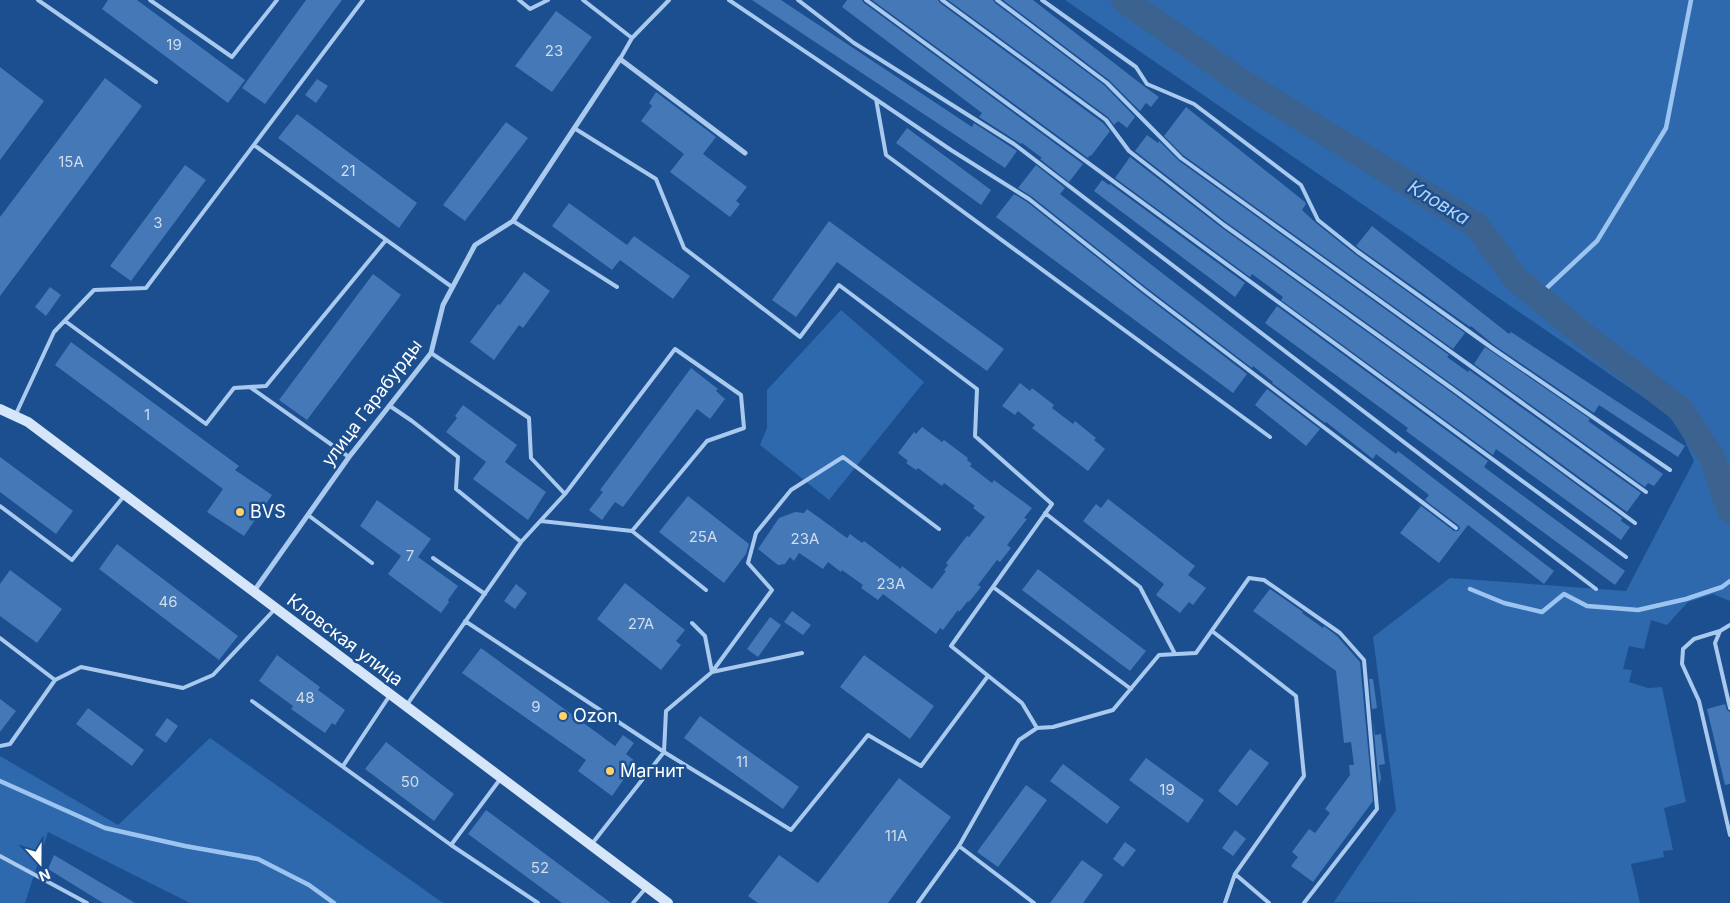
<svg xmlns="http://www.w3.org/2000/svg" width="1730" height="903" viewBox="0 0 1730 903" font-family="Inter,sans-serif">
	<style>
		.green { fill: #2e69ad }
		.lines { fill: none; stroke-linecap: round; stroke-linejoin: round }
		.stream { stroke: #9cc4f0; stroke-width: 4.5 }
		.river { stroke: #3c6290; stroke-width: 26 }
		.building { fill: #4478b7 }
		.lane { stroke: #a9c9ee; stroke-width: 4 }
		.street { stroke: #a9c9ee; stroke-width: 5 }
		.secondary { stroke: #d6e6fa; stroke-width: 10 }
		.poi-dot { fill: #ffd166; stroke: #1b4f8f; stroke-width: 2 }
		.labels { text-anchor: middle; stroke-width: 5; stroke-linejoin: round; paint-order: stroke }
		.number-label { font-size: 15px; fill: #d0dded }
		.street-label { font-size: 18px; fill: #fff; stroke: #1b4f8f }
		.poi-label { font-size: 18px; fill: #fff; stroke: #1b4f8f; text-anchor: start }
		.water-label { font-size: 19px; font-style: italic; fill: #b5d3f5; stroke: #1b4f8f }
	</style>
	<rect width="100%" height="100%" fill="#1b4f8f"/>
	<path class="green" d="M1065,0h665v601l-17,-7 -25,8 -21,23 -16,-5 -7,29 -15,-3 -6,23 9,1 -3,12 19,6 14,-1 24,115 -22,6 9,42 -10,1 1,6 -33,7 9,39 -306,-1 62,-92 -23,-173 77,-59 176,13 68,-130 -19,-42z
		M841,310l83,72 -95,118 -69,-55 7,-17v-38z
		M210,738l233,165h-253l-142,-71 -23,71h-25v-147l118,69z"/>
	<g class="lines">
		<path class="stream" d="M1537,297l60,-56 69,-113 25,-128
			M1470,589l34,14 38,9 22,-18 23,12 51,4 48,-11 36,-12 8,-6
			M0,781l105,47 80,18 73,13 51,26 25,18"/>
		<path class="river" d="M1124,0l118,82 234,143 40,54 69,57 95,73 32,48 18,53"/>
	</g>
	<path class="building" d="M108,0h29l108,80 -17,23 -126,-94z
		M306,0h36l-77,104 -23,-16z
		M752,0h29l191,127 2,-4 43,28 -12,17z
		M847,0h15l2,3 219,161 -14,18 -29,-23 2,-1 -20,-15 -1,1 -42,-27 3,-4 -140,-106z
		M872,0h66l2,3 163,120 7,8 -19,25 -1,-1 -2,3z
		M948,0h45l2,3 110,83 30,31 -8,11 -9,-7 -4,4 -6,-8z
		M1003,0h30l112,87 14,10 -8,10 -5,-4 -6,8 -31,-31z
		M556,11l36,26 -40,55 -37,-26z
		M0,67l44,34 -44,59z
		M105,78l37,28 -142,190v-79z
		M317,79l11,7 -12,17 -11,-8z
		M656,92l60,45 -13,17 44,33 -11,14 4,3 -10,13 -60,-45 14,-18 -43,-33 11,-15 -3,-3z
		M1186,107l119,95 1,2 -4,6 14,13 40,32 109,78 -12,16 -270,-194 -19,-19z
		M297,114l120,89 -18,25 -121,-90z
		M506,122l22,16 -63,83 -22,-16z
		M907,128l84,62 -10,15 -85,-62z
		M1147,135l11,8 1,-2 20,20 270,194 -2,2 21,15 1,-2 172,123 -14,19 -171,-125 -230,-165 -91,-71z
		M1130,157l92,71 230,165 170,125 -1,3 9,6 -9,13 -125,-91 -3,6 -212,-155 2,-3 -31,-23 -2,3 -135,-99z
		M185,165l21,15 -75,101 -21,-15z
		M1036,165l29,23 -5,6 336,260 2,-3 156,120 -10,13 -76,-59 -29,38 -39,-30 21,-27 33,25h4l2,-3 -2,-3 -33,-25 4,-5 -53,-41 -3,5 -47,-37 -1,1 -53,-40 1,-1 -20,-16 -1,2 -105,-80 -116,-92 -13,-8z
		M1102,180l7,5 1,-1 135,99 -10,14 -141,-106z
		M1014,194l13,8 116,92 104,80 -14,19 -237,-176z
		M569,203l58,42 7,-9 56,40 -17,23 -53,-39 -8,10 -60,-44z
		M829,221l175,128 -17,22 -150,-109 -41,55 -24,-17z
		M1372,226l137,108 2,-2 174,114 -7,11 -79,-52 -5,8 -100,-68 -23,-19 -1,1 -110,-78 -4,-3z
		M524,272l26,19 -27,37 -4,-3 -25,35 -24,-18 28,-38 2,1z
		M373,274l28,21 -94,125 -28,-20z
		M50,287l11,8 -15,21 -11,-9z
		M1277,306l211,155 -4,6 141,104 -10,14 -209,-154 2,-3 -143,-105z
		M71,342l168,124 -4,4 37,25 -28,41 -37,-24 16,-23 -168,-124z
		M1485,347l105,72 -2,2 75,53 -9,12 -6,-3 -3,4 -171,-123z
		M691,368l27,21 -2,2 9,8 -15,20 -13,-10 -74,98 -8,-5 -13,18 -13,-10 14,-18 -3,-2z
		M1020,383l10,8 2,-3 22,17 -2,3 21,16 2,-3 21,17 -2,2 11,9 -17,22 -56,-43 3,-3 -17,-14 -3,4 -13,-9z
		M1267,389l53,40 -14,17 -51,-41z
		M463,405l54,40 -12,17 41,30 -18,28 -55,-41 13,-17 -40,-30 11,-14 -2,-2z
		M922,427l20,15 2,-2 24,18 -1,2 5,4 -2,2 22,17 2,-3 38,28 -8,10 3,1 -20,26 4,3 -11,14 -3,-2 -19,25 3,2 -12,15 -1,-1 -9,11 -1,-2 -15,20 -3,-2 -4,6 -53,-40 -5,6 -17,-12 2,-3 -21,-15 -1,2 -13,-10 -5,7 -24,-16 -5,8 -4,-4 -5,7 -7,1 -20,-16 21,-31 16,-6 9,1 3,-4 40,29 3,-4 12,9 2,-2 37,28 1,-3 30,23 14,-18 -2,-1 4,-5 -2,-2 21,-27 2,1 16,-20 -12,-9 2,-2 -31,-23 -2,3 -24,-18 -2,2 -10,-7 2,-2 -10,-8 16,-21 2,2z
		M0,457l73,54 -17,23 -56,-42z
		M688,496l61,48 -3,10 -22,29 -65,-51z
		M1108,499l87,67 -7,9 18,13 -13,17 -4,-3 -9,11 -24,-18 8,-11 -81,-63 13,-17 5,4z
		M377,500l54,39 -13,18 40,29 -10,14 1,2 -8,11 -53,-39 13,-18 -41,-30z
		M117,544l121,92 -19,24 -120,-91z
		M1038,569l108,82 -16,20 -108,-81z
		M10,570l52,39 -25,34 -37,-27v-32z
		M625,583l60,47 -9,11 5,4 -20,25 -64,-51z
		M516,584l11,9 -12,16 -11,-8z
		M1270,589l33,23 -1,1 21,15 1,-2 13,10 23,26 13,139 -60,81 -22,-16 7,-9 -6,-5 17,-23 6,4 15,-20 -5,-4 25,-34 -1,-10h5l-3,-23 -7,1 -8,-72 -83,-60z
		M792,611l19,14 -8,10 -19,-13z
		M770,617l11,8 -23,32 -11,-8z
		M481,648l134,98 8,-11 11,8 -8,11 10,8 -24,34 -34,-25 8,-11 -124,-87z
		M277,655l43,32 -2,3 27,20 -10,15 -3,-2 -7,10 -34,-24 2,-3 -34,-25z
		M864,655l70,51 -24,33 -70,-52z
		M1369,679h4l4,29 -5,1z
		M0,699l16,12 -16,21z
		M1725,704l2,6 3,2v72l-5,1 -18,-76z
		M88,708l56,42 -12,16 -56,-42z
		M700,716l99,71 -16,22 -99,-71z
		M167,718l11,8 -12,17 -11,-8z
		M1373,721l2,14 6,-1 4,30 -6,1 2,13 -2,8z
		M386,742l68,52 -20,27 -69,-52z
		M1250,749l19,14 -32,43 -19,-15z
		M1146,758l58,42 -16,23 -59,-43z
		M1063,764l57,43 -13,17 -57,-43z
		M899,778l52,39 -63,86h-130l-10,-7 31,-41 39,28z
		M1026,785l21,15 -49,67 -21,-15z
		M486,810l125,93h-49l-94,-69z
		M1235,830l11,9 -13,17 -11,-8z
		M1125,842l11,8 -13,17 -10,-8z
		M54,855l81,48h-32l-55,-34z
		M1082,860l21,15 -20,28h-33z"/>
	<g class="lines">
		<path class="lane" d="M38,0l118,82
			M150,0l82,57 45,-57
			M519,0l11,9 18,-9
			M583,0l49,38 -12,21
			M729,0l222,150 78,49 116,92 311,237
			M798,0l56,43 160,101 582,445
			M866,0l760,557
			M942,0l164,120 23,31 95,74 230,165 181,133
			M997,0l110,83 74,75 465,334
			M1042,0l94,67 11,17 47,20 107,81 17,35 40,32 134,96 178,122
			M632,38l37,-38
			M876,99l10,56 384,282
			M574,128l82,51 28,69 116,89 39,-52 138,104 -2,47 77,68 -101,142 71,57 15,25
			M254,145l198,142
			M513,221l104,66
			M65,321l141,103 28,-36 32,-2 120,-146
			M431,353l98,65 2,40 34,36
			M250,387l99,70
			M390,406l22,15 46,36 -2,32 65,53
			M15,416l39,-84 40,-42 52,-2 217,-288
			M0,506l72,54 52,-64
			M1045,513l95,74 35,67
			M308,515l64,48
			M632,531l74,59
			M433,558l52,36
			M993,587l138,102
			M465,621l199,131 127,78 77,-95 53,31 67,-90
			M692,623l13,13 7,36
			M1730,625l-10,6 -5,12 15,65
			M1212,631l84,65 8,80 -69,98 34,29
			M1720,631l-26,8 -11,10 -1,15 17,37 31,134
			M0,638l55,42
			M712,672l60,-82 -24,-27 8,-30 35,-43 52,-33 96,72
			M252,701l199,144
			M406,706l115,-164 44,-48 110,-145 66,46 3,33 -37,13 -75,90 -91,-10
			M0,746l10,-2 45,-64 26,-13 102,21 30,-13 62,-66
			M343,766l47,-71
			M501,778l-50,67 87,58
			M591,845l73,-93 2,-41 46,-39 90,-19
			M959,846l75,57
			M0,856l87,47
			M633,903l12,-14
			M918,903l41,-57 60,-106 18,-12 16,-1 60,-17 46,-55 37,-2 53,-75 15,2 76,53 24,27 13,149 -73,94
			M1225,903l10,-29"/>
		<path class="street" d="M254,591l95,-134 82,-104 12,-48 32,-60 38,-24 107,-162 125,94"/>
		<path class="secondary" d="M0,409l28,13 640,481"/>
	</g>
	<g class="poi-dot">
		<circle cx="240" cy="512" r="5"/>
		<circle cx="563" cy="716" r="5"/>
		<circle cx="610" cy="771" r="5"/>
	</g>
	<g class="labels">
		<g class="number-label">
			<text x="174" y="50">19</text>
			<text x="554" y="56">23</text>
			<text x="71" y="167">15А</text>
			<text x="348" y="176">21</text>
			<text x="158" y="228">3</text>
			<text x="147" y="420">1</text>
			<text x="703" y="542">25А</text>
			<text x="805" y="544">23А</text>
			<text x="410" y="561">7</text>
			<text x="891" y="589">23А</text>
			<text x="168" y="607">46</text>
			<text x="641" y="629">27А</text>
			<text x="305" y="703">48</text>
			<text x="536" y="712">9</text>
			<text x="742" y="767">11</text>
			<text x="410" y="787">50</text>
			<text x="1167" y="795">19</text>
			<text x="896" y="841">11А</text>
			<text x="540" y="873">52</text>
		</g>
		<g class="street-label">
			<text transform="translate(372 403) rotate(-53)" y="6">улица Гарабурды</text>
			<text transform="translate(345 640) rotate(37)" y="6">Кловская улица</text>
		</g>
		<g class="poi-label">
			<text x="250" y="518">BVS</text>
			<text x="573" y="722">Ozon</text>
			<text x="620" y="777">Магнит</text>
		</g>
		<g class="water-label">
			<text transform="translate(1439 202) rotate(31)" y="7">Кловка</text>
		</g>
	</g>
	<g transform="translate(40 863) rotate(159)" stroke="#1b4f8f" stroke-width="4" paint-order="stroke">
	<path d="M0-4L9 19L0 12L-9 19Z" fill="#ffffff"/>
	<text y="-8" font-size="14" font-weight="bold" text-anchor="middle" fill="#ffffff">N</text>
	</g>
</svg>
